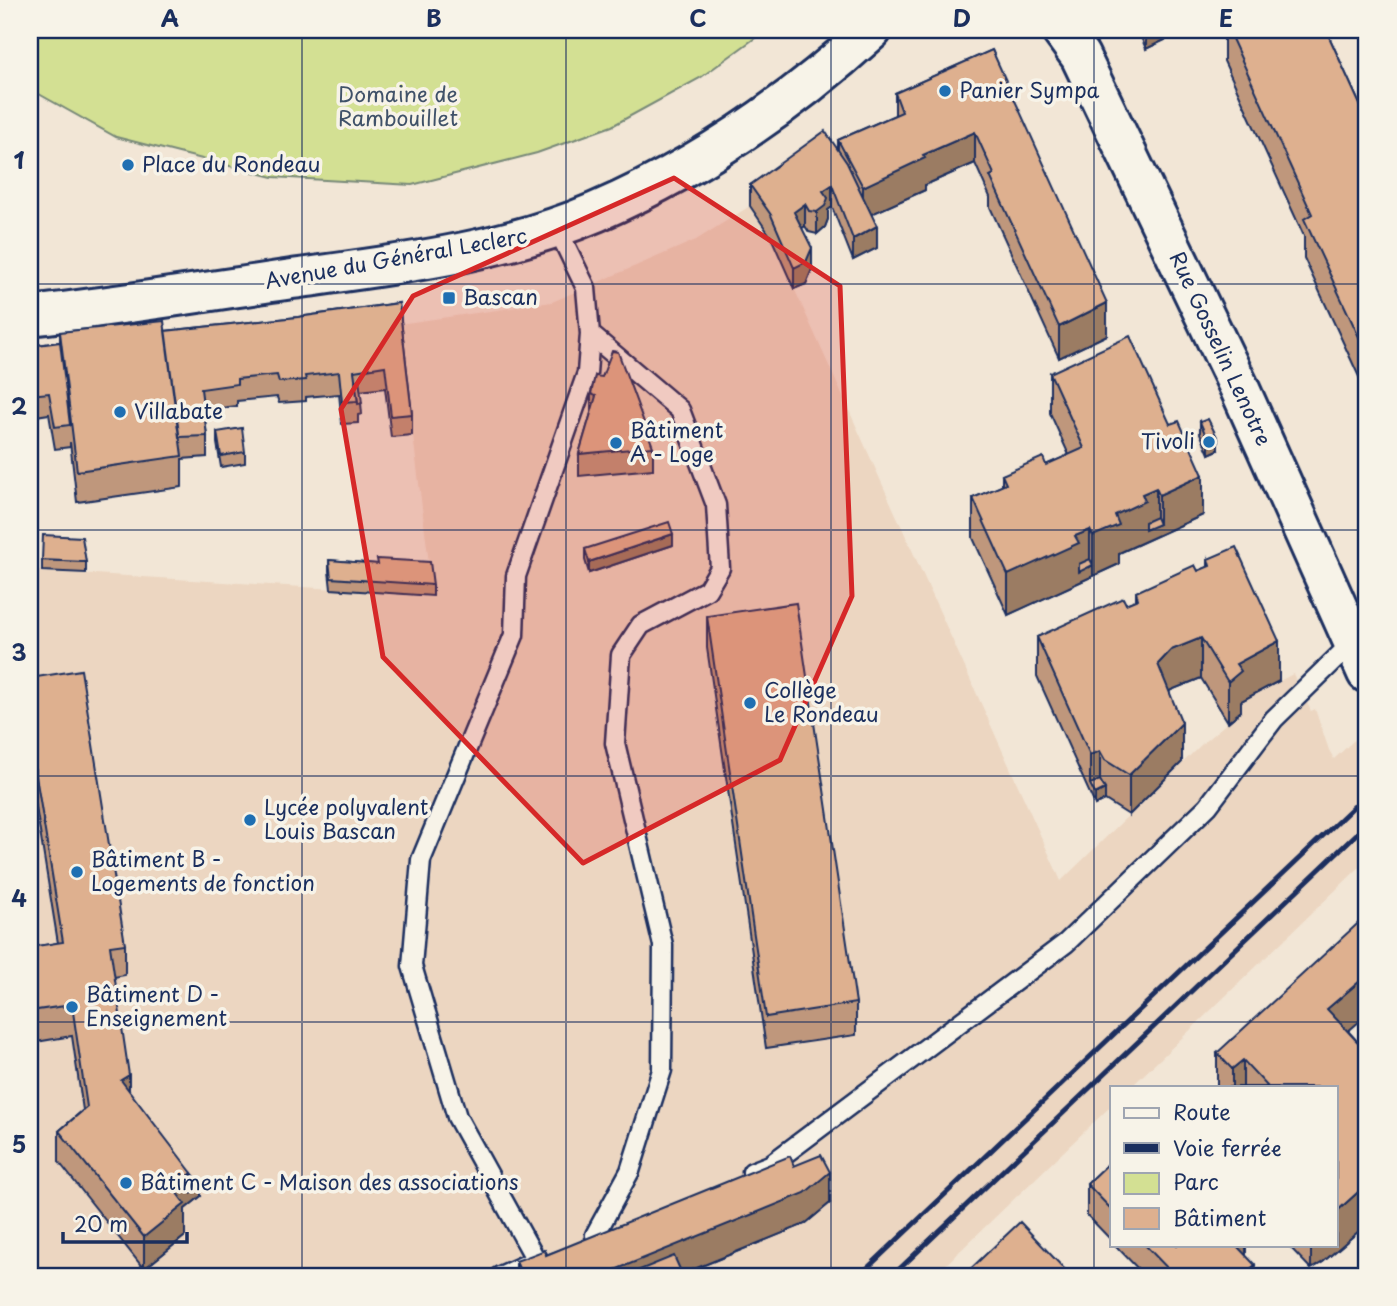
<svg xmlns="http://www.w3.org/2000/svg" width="1397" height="1306" viewBox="0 0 1397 1306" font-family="'Playpen Sans',sans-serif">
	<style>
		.built { fill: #ecd6c1 }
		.green { fill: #d3e093; stroke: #778878; stroke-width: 2 }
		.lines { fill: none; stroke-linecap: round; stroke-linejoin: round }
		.lane-casing { stroke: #1b2f5e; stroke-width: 23 }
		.secondary-casing { stroke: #1b2f5e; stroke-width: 44 }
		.lane { stroke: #f7f3e8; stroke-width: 18 }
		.secondary { stroke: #f7f3e8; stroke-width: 38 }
		.rail { stroke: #1b2f5e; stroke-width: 5 }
		.wall { fill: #bf977b; stroke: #1b2f5e; stroke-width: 2 }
		.shaded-wall { fill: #9b7b64; stroke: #1b2f5e; stroke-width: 2 }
		.building { fill: #deb08f; stroke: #1b2f5e; stroke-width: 2 }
		.marked { fill: #d62828; fill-opacity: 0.2; stroke: #d62828; stroke-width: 5; stroke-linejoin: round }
		.grid { fill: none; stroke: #1b2f5e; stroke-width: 2; stroke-opacity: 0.55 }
		.poi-dot { fill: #1f6fb2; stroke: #f7f3e8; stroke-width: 2.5 }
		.labels { text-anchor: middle; stroke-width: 7; stroke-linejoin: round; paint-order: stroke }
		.poi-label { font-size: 21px; fill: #1b2f5e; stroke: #f7f3e8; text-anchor: start }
		.park-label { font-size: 21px; fill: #405269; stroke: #f7f3e8 }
		.street-label { font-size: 21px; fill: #1b2f5e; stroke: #f7f3e8 }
		.neatline { fill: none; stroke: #1b2f5e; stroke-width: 2.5 }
		.grid-label { font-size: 23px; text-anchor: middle; font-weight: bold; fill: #1b2f5e }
	</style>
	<rect width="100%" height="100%" fill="#f2e6d6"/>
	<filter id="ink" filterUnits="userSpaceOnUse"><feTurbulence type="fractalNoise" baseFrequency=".0143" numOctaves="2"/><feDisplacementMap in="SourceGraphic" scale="14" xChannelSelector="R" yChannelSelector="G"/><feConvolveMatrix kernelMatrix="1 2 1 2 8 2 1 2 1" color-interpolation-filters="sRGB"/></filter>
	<g filter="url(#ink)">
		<path class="built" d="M750,206l21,31 290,644 142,-138 38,-32 -5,-7 57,-30 18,37 4,-2 14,41 5,9 33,-31v132l-236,227h-19v18l-178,171h-904v-706l403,25 -34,-271 153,-22 144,-62z"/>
		<path class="green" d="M30,30h736l-66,48 -88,48 -75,27 -125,32 -139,-8 -157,-40 -86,-48z"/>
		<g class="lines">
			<defs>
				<path id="lane" d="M590,334l90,76 36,95 4,63 -13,22 -66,35 -20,30 -6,88 48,202 -1,125 -32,101 -35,64
					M752,1172l18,-7 296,-222 142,-137 66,-87 79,-77
					M536,1260l-79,-143 -45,-151 9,-106 93,-225 2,-59 71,-203 3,-39 -4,-46 -30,-62
					M500,1276l38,-17"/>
				<path id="secondary" d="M1061,30l19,26 159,331 128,286
					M30,316c87,-10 174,-24 262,-37 101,-14 209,-26 304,-67 102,-44 195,-108 276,-182"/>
			</defs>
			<use href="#lane" class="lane-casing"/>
			<use href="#secondary" class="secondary-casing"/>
			<use href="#lane" class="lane"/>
			<use href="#secondary" class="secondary"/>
			<path class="rail" d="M859,1276l508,-482
				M892,1276l475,-452"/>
		</g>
		<path class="wall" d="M1138,30h35v6l-27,13z
			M1224,30h102l41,90v274l-63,-136v-22l-80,-175z
			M992,50l115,285 -48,23 -69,-151v-10l-15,-34 -50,22v5l-54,24 6,34 -24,12 -21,-53 -4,3v9l-3,8 -8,7 -8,-2 -4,-6 -3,2 10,41 -6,15 -12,5 -23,-52 -21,-31v-21l88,-35v-10l57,-25v-22z
			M399,303l13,111v21l-21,2 -6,-49 -25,3 2,23 -4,1v8l-16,1 -3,-30 -33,3v4l-27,2 -2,-6 -40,4v5l-33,4 3,26v21l-25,2v28l-105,15 -7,-60v5l-15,2 -6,-35 -19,3v-71l30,-4v-10l105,-1 133,-14z
			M1050,373l153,142 -84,38v11l-111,51 -35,-77v-40l29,-12v-11l44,-10 23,-10 -19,-42z
			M595,376l58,71v22l-74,7v-22l12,-41v-19z
			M1200,422l18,28 -9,4 -9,-21z
			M217,432l28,20v11l-24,4 -4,-24z
			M673,545l-84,28 -4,-13v-11z
			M1208,559l71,122 -38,20v10l-13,11 -27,-44 -30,12 -2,1 13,71 -53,53 -24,-15 -10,5 -58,-129v-39l99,-37v-8l62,-21 10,-4z
			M42,560l44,2v11l-44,-2z
			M329,560l48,4 56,21v11l-102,-7 -2,-18z
			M707,616l149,387v32l-90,13 -59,-400z
			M30,678l95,266v31l-11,2 15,114 72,105 -16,13v27l-41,33 -85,-107v-31l24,-21 -11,-74 -42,7v-96l28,-4 -28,-173z
			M1348,1031l19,21v172l-44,38 -12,7 -23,-24h48v-158h-119v-34z
			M1112,1160v81l-25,-26v-31z
			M794,1166l36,37 -25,21 -123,50 1,2h-167v-15l30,-6z
			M1115,1245h131v11l9,20h-110z"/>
		<path class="shaded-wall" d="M1162,30h11v6l-27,13v-11z
			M975,132v31l-50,22v5l-62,28v-31l60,-32z
			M832,185v22l-4,3v9l-3,8 -8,7v-22l6,-21z
			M805,204v22l-11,8v-22z
			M877,226v22l-24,12v-21z
			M812,248v21l-6,15 -12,5v-21z
			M1107,303v32l-48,23v-31z
			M1218,439v11l-9,4v-11z
			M1203,475v40l-84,38v11l-26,12v-40l22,-21 27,-21 14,-6v37l3,-1v-29z
			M1090,530v37l3,-2v11l-85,39v-40l67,-39z
			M673,534v11l-84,28v-11z
			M1201,638v40l-30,12 -13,14v-40l13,-14z
			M1279,641v40l-38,20v10l-13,11v-40l8,-18z
			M1182,723v39l-53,53v-40z
			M1100,751v40l-10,-7v-29z
			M1105,789v11l-10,5v-11z
			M1367,975v40l-40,34v-40z
			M1243,1060v27h-11v-18z
			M129,1075v31l-8,-26z
			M830,1172v31l-25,21 -128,52h-77z
			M192,1173l9,12v11l-16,13v27l-41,33v-32l29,-49z
			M1367,1184v40l-44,38 -12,7v-24h25v-33z
			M1233,1245h13v15z
			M1255,1265v11h-13z"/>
		<path class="building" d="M1142,30h20l-16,8z
			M1228,30h98l41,90v234l-63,-135 8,-5z
			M992,50l115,253 -48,24 -69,-151 4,-2 -19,-42 -52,23 2,3 -62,29 -25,-47 64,-28 -7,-19z
			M825,131l22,32 30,63 -24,13 -21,-54 -9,6 5,7 -3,8 -8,6 -8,-1 -4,-7 -11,8 18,36 -6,14 -12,6 -23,-53 -21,-30z
			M399,303l13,111 -21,2 -6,-50 -31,5 4,30 -16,1 -3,-30 -34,4 1,4 -27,2 -2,-7 -40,4v5l-36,5 6,47 -28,1 -14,-106 133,-14z
			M164,321l18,135 -105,15 -17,-139z
			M1130,336l40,88 9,-3 24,54 -44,20 -3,-7 -14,6 3,7 -30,14 4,10 -26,11 -3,-6 -15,6 4,7 -71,32 -35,-77 33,-14 -4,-9 41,-18 3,8 38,-17 -34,-75z
			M60,342l10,83 -15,2 -6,-34 -19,2v-49z
			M612,351l6,1 35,95 -74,7 17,-58 -5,-2 4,-18 7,1z
			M359,380l3,23 -4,1 -3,-23z
			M1208,419l10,20 -9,4 -9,-21z
			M242,428l3,24 -24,4 -4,-24z
			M1156,517l3,7 -14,6v-8z
			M669,522l4,12 -84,28 -4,-13z
			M43,535l39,2 4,25 -44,-2z
			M1236,547l43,94 -43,23 5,7 -13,11 -27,-44 -30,12 -13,14 24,59 -53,52 -24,-15 -5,-9 -10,4 -53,-118 86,-39 3,6 12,-5 -2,-7 59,-27 3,6 12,-5 -2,-7z
			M377,559l53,3 3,23 -102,-7 -2,-18 49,4z
			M1090,559l3,6 -14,7v-8z
			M796,603l60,400 -90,14 -59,-401z
			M81,670l44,274 -15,2 19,129 -8,5 71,93 -19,15 12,16 -41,33 -85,-106 28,-24 -15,-102 -42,6v-64l33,-5 -33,-203v-61z
			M1100,780l5,9 -10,5 -5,-10z
			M1367,915v60l-40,34 40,43v132l-31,28v-125h-68l-25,-27 -11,9 -15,-16z
			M821,1155l9,17 -25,21 -205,83h-78l-6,-15 29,-11 1,5 244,-99 4,10z
			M1112,1160v50l-25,-26z
			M192,1173l9,12 -9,8z
			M1020,1222l51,54h-108z
			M1145,1245h91l19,20 -13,11h-67z
			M674,1256l9,20h-58z"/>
	</g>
	<path class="marked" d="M674,178l166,108 12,310 -72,164 -197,103 -200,-206 -42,-248 72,-113z"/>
	<path class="grid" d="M302,30v1246M566,30v1246M831,30v1246M1094,30v1246M30,284h1337M30,530h1337M30,776h1337M30,1022h1337"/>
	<g class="poi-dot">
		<circle cx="945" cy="91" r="7"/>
		<circle cx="128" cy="165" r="7"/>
		<rect x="442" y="291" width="14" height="14" rx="3.5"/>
		<circle cx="120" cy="412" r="7"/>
		<circle cx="1209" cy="442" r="7"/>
		<circle cx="616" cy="443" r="7"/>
		<circle cx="750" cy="703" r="7"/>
		<circle cx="250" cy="820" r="7"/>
		<circle cx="77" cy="872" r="7"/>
		<circle cx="72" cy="1007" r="7"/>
		<circle cx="126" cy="1183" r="7"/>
	</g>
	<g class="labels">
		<g class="poi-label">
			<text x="959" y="98">Panier Sympa</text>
			<text x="142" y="172">Place du Rondeau</text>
			<text x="463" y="305">Bascan</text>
			<text x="134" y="419">Villabate</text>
			<text x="630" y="438">Bâtiment<tspan x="630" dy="24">A - Loge</tspan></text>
			<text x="1195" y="449" text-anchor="end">Tivoli</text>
			<text x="764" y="698">Collège<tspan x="764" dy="24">Le Rondeau</tspan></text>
			<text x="264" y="815">Lycée polyvalent<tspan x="264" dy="24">Louis Bascan</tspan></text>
			<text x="91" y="867">Bâtiment B -<tspan x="91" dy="24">Logements de fonction</tspan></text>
			<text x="86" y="1002">Bâtiment D -<tspan x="86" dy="24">Enseignement</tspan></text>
			<text x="140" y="1190">Bâtiment C - Maison des associations</text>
		</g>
		<g class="park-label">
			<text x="398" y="102">Domaine de<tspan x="398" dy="24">Rambouillet</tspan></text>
		</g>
		<g class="street-label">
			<text transform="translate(396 259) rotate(-10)" y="7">Avenue du Général Leclerc</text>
			<text transform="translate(1220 349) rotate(65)" y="7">Rue Gosselin Lenotre</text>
		</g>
	</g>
	<rect width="1397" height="1306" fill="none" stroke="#f7f3e8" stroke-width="77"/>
	<rect x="1110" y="1086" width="228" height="161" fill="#f7f3e8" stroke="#9fa5b1" stroke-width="2"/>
	<rect x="1124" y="1108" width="35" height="10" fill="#f7f3e8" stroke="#9fa5b1" stroke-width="2"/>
	<text x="1173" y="1120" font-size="21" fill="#1b2f5e">Route</text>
	<rect x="1124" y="1143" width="35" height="10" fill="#1b2f5e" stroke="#9fa5b1" stroke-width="2"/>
	<text x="1173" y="1156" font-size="21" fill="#1b2f5e">Voie ferrée</text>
	<rect x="1124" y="1173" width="35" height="21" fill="#d3e093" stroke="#9fa5b1" stroke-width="2"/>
	<text x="1173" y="1190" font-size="21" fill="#1b2f5e">Parc</text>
	<rect x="1124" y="1208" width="35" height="21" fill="#deb08f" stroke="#9fa5b1" stroke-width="2"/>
	<text x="1173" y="1226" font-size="21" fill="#1b2f5e">Bâtiment</text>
	<path d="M63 1232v10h124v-10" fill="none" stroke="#1b2f5e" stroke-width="3.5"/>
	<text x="74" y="1232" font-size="21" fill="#1b2f5e" stroke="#f7f3e8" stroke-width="5" paint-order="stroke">20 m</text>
	<rect x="38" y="38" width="1320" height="1230" class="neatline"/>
	<g class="grid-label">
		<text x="170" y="27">A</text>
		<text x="434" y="27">B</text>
		<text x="698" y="27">C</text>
		<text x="962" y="27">D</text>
		<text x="1226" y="27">E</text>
		<text x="19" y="169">1</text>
		<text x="19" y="415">2</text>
		<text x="19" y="661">3</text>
		<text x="19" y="907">4</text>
		<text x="19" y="1153">5</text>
	</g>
</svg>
